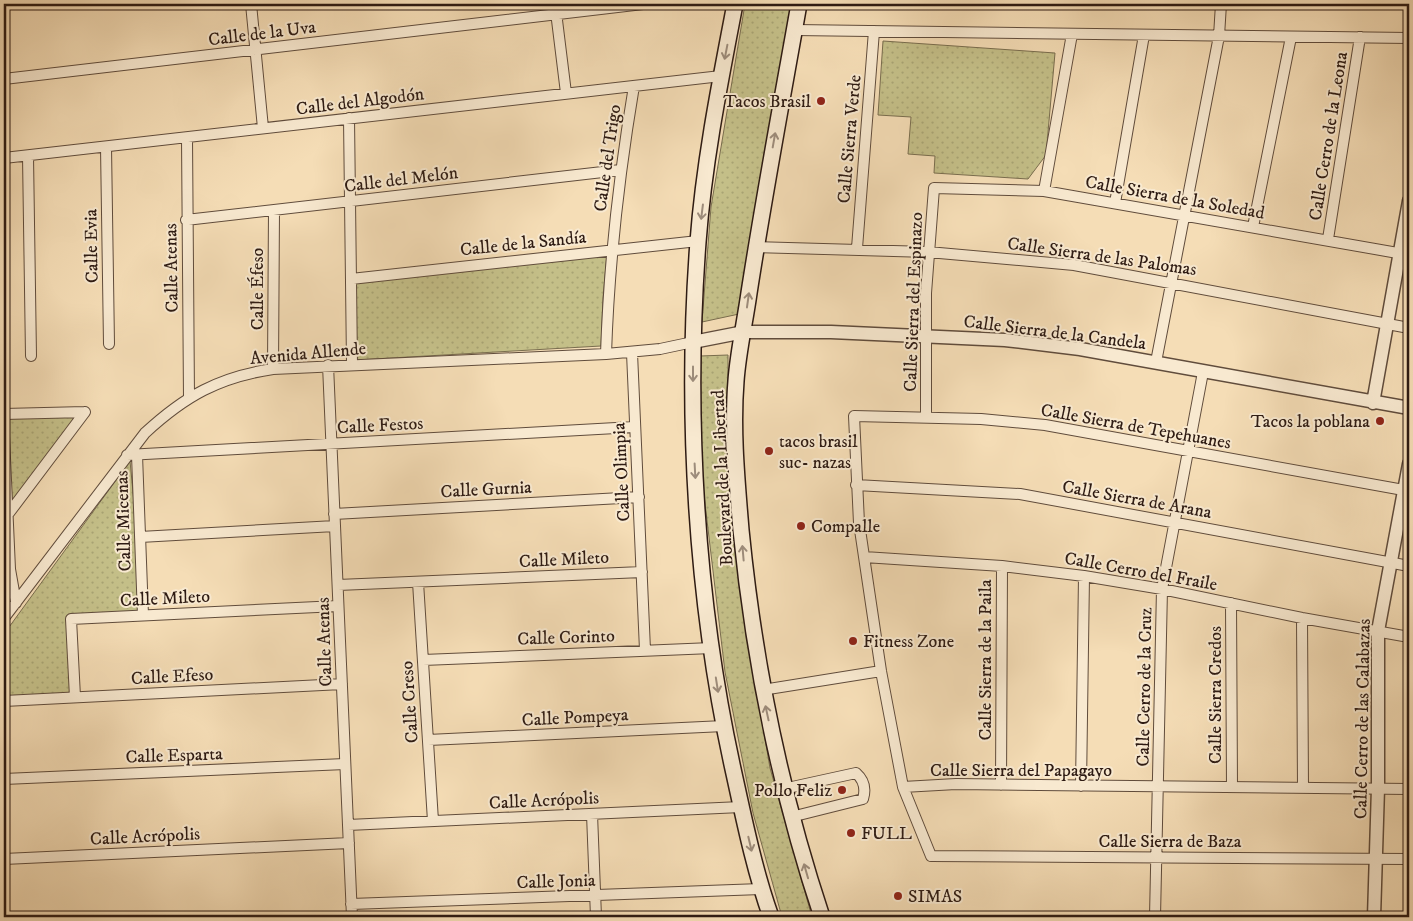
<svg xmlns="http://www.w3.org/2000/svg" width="1413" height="921" viewBox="0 0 1413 921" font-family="'IM FELL DW Pica',serif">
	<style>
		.park { fill: url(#park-dots); stroke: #796d4e }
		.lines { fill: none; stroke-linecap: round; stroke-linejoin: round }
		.minor-casing { stroke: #604c3c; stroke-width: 12 }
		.tertiary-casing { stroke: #604c3c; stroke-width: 15 }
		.secondary-casing { stroke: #2e1b13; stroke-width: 18 }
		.minor { stroke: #f8e9d0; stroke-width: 10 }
		.tertiary { stroke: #f8e9d0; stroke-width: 12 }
		.secondary { stroke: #f8e9d0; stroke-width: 15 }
		.oneway { stroke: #9d8c7b }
		.poi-dot { fill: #8f2418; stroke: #f8e9d0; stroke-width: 2 }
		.labels { text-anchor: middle; stroke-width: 4; stroke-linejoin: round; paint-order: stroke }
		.street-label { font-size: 18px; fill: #2e1b13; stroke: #f8e9d0 }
		.poi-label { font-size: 18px; fill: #2e1b13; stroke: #f8e9d0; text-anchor: start }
	</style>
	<defs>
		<pattern id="park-dots" width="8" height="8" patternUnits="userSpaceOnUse" patternTransform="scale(1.25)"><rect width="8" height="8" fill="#c4bf88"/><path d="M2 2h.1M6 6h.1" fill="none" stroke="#a9a474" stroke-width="1.8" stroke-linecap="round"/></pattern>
	</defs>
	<rect width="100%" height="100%" fill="#f5ddb6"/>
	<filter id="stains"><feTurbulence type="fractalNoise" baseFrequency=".004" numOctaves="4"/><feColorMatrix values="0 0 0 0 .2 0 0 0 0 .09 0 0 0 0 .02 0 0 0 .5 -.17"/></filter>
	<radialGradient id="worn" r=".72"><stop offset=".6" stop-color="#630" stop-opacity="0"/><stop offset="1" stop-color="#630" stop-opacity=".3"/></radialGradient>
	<path class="park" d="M745,4h48l-54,310 -37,8 9,-115z
		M883,41l172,12 -9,102 -18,24 -94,-6 1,-17 -27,-2 3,-37 -33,-2z
		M607,254l-4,44 -2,48 -245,14 -2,-77z
		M728,355v97l22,199 20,117 42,149h-30l-29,-104 -28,-141 -26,-219 1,-97z
		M82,413l-72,97 -6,-93z
		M130,461l15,156 -78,6 3,72 -66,3v-64z"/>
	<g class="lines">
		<defs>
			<path id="minor" d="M251,4l12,124
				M555,4l11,89
				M795,30l614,8
				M4,79l639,-75
				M349,118l3,246
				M187,138l2,259
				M106,147l3,197
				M28,156l3,200
				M4,158l717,-82
				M1044,191l28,-157
				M1115,203l29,-168
				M186,220l434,-50
				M1253,227l38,-190
				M1328,239l32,-202
				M756,247l172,5 146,13 335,63
				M857,248l17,-217
				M351,279l347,-38
				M632,353l13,297
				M606,354c3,-91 13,-179 28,-268
				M1156,362l63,-326 2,-32
				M328,365l24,552
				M273,369l1,-159
				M4,414l81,-2
				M926,417v-124l8,-105 110,3 365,64
				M4,436l6,133 6,34
				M127,455l507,-28
				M137,455l6,160
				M856,485l164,9 389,72
				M1409,491l-364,-66 -64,-6 -127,-3 5,107 22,148 22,116 28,69 478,3
				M9,513l76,-101
				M334,514l305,-17
				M140,537l195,-11
				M864,557l138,9 82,10 78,13 140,29 107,19
				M418,582l15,239
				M338,585l304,-13
				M1231,603l1,184
				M4,618l141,-185c40,-37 74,-56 128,-64l333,-15 54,-5 33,-7
				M1302,618l1,170
				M423,660l289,-12
				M762,690l119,-19
				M75,697l-4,-78 267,-13
				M4,701l338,-17
				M428,740l296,-14
				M4,779l341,-15
				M1001,785l1,-219
				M1081,786l3,-210
				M903,787l53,-3 453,5
				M783,789l73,-16c8,7 10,16 7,26l-72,18
				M592,814l4,103
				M348,825l393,-18
				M4,859l345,-16
				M351,904l410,-15
				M1155,917l7,-328 41,-217"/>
			<path id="tertiary" d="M693,342l51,-10h87l174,8 75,9 329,59
				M1373,403l36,-202
				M1374,917l4,-129v-157l31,-167"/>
			<path id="secondary" d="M735,4c-15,78 -31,158 -37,238 -13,172 -2,359 35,527 11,50 21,100 38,148
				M799,4c-17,96 -35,192 -50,289 -4,29 -11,59 -13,88 -4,49 1,100 5,149 13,132 39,261 81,387"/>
		</defs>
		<use href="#minor" class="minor-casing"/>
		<use href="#tertiary" class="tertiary-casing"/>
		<use href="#secondary" class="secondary-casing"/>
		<use href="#minor" class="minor"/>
		<use href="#tertiary" class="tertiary"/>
		<use href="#secondary" class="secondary"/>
	</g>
	<defs><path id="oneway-shaft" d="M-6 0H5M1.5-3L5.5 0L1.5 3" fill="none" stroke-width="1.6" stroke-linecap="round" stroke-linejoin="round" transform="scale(1.25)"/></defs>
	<g class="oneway">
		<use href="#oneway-shaft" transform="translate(726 52) rotate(101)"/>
		<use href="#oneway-shaft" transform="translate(774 140) rotate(-80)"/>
		<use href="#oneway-shaft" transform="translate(702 212) rotate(97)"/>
		<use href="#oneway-shaft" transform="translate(748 300) rotate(-82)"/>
		<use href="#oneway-shaft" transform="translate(693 374) rotate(90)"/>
		<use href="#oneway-shaft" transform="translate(695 471) rotate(87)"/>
		<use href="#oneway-shaft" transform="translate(743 553) rotate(-95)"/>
		<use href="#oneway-shaft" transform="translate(717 685) rotate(81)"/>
		<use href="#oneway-shaft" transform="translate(767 713) rotate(-102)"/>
		<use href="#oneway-shaft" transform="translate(750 844) rotate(77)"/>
		<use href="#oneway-shaft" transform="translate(806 871) rotate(-106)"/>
	</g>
	<g class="poi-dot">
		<circle cx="821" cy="101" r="5"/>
		<circle cx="1380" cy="421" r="5"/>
		<circle cx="769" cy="451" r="5"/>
		<circle cx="801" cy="526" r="5"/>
		<circle cx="853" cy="641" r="5"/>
		<circle cx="842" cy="790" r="5"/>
		<circle cx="851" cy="833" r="5"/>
		<circle cx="898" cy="896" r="5"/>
	</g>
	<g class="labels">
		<g class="street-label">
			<text transform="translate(262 33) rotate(-7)" y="6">Calle de la Uva</text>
			<text transform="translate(360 101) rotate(-7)" y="6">Calle del Algodón</text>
			<text transform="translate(1328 136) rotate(-81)" y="6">Calle Cerro de la Leona</text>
			<text transform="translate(849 139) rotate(-85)" y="6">Calle Sierra Verde</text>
			<text transform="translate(607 158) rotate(-82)" y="6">Calle del Trigo</text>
			<text transform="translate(401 179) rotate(-7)" y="6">Calle del Melón</text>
			<text transform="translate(1175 197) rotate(10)" y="6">Calle Sierra de la Soledad</text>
			<text transform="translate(523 243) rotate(-6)" y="6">Calle de la Sandía</text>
			<text transform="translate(91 246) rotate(-91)" y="6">Calle Evia</text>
			<text transform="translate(1102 256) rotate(8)" y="6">Calle Sierra de las Palomas</text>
			<text transform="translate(171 268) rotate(-91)" y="6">Calle Atenas</text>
			<text transform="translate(257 289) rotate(-90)" y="6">Calle Éfeso</text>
			<text transform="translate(913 302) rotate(-88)" y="6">Calle Sierra del Espinazo</text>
			<text transform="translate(1055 332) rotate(7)" y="6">Calle Sierra de la Candela</text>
			<text transform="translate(308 353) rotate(-5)" y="6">Avenida Allende</text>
			<text transform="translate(380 425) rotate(-3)" y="6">Calle Festos</text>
			<text transform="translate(1136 426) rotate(10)" y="6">Calle Sierra de Tepehuanes</text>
			<text transform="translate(621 472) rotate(-93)" y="6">Calle Olimpia</text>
			<text transform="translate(722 478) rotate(-93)" y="6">Boulevard de la Libertad</text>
			<text transform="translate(486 489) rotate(-3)" y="6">Calle Gurnia</text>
			<text transform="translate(1137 499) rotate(10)" y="6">Calle Sierra de Arana</text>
			<text transform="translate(123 521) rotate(-92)" y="6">Calle Micenas</text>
			<text transform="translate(564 559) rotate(-3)" y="6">Calle Mileto</text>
			<text transform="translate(1141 571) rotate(10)" y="6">Calle Cerro del Fraile</text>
			<text transform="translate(165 598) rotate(-3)" y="6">Calle Mileto</text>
			<text transform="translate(566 637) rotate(-2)" y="6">Calle Corinto</text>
			<text transform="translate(324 642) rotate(-92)" y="6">Calle Atenas</text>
			<text transform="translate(985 660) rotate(-90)" y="6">Calle Sierra de la Paila</text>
			<text transform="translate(172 676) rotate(-3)" y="6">Calle Efeso</text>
			<text transform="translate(1144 687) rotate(-89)" y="6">Calle Cerro de la Cruz</text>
			<text transform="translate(1215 695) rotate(-90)" y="6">Calle Sierra Credos</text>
			<text transform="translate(409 702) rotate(-94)" y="6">Calle Creso</text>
			<text transform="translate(575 717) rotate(-3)" y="6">Calle Pompeya</text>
			<text transform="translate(1362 719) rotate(-89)" y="6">Calle Cerro de las Calabazas</text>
			<text transform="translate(174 755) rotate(-2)" y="6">Calle Esparta</text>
			<text x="1021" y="776">Calle Sierra del Papagayo</text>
			<text transform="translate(544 800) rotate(-3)" y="6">Calle Acrópolis</text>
			<text transform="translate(145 836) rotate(-3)" y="6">Calle Acrópolis</text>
			<text x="1170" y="847">Calle Sierra de Baza</text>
			<text transform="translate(556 881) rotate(-2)" y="6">Calle Jonia</text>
		</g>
		<g class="poi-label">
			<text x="811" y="107" text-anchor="end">Tacos Brasil</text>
			<text x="1370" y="427" text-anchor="end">Tacos la poblana</text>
			<text x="779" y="447">tacos brasil<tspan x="779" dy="21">suc- nazas</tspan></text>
			<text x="811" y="532">Compalle</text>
			<text x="863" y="647">Fitness Zone</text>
			<text x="832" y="796" text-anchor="end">Pollo Feliz</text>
			<text x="861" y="839">FULL</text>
			<text x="908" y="902">SIMAS</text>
		</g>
	</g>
	<rect width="1413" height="921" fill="none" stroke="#f5ddb6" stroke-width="20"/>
	<rect x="5" y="5" width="1403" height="911" fill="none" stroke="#2e1b13" stroke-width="2.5"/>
	<rect x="10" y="10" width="1393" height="901" fill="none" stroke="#2e1b13"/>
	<rect width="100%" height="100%" filter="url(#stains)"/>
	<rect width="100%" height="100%" fill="url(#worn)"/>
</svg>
